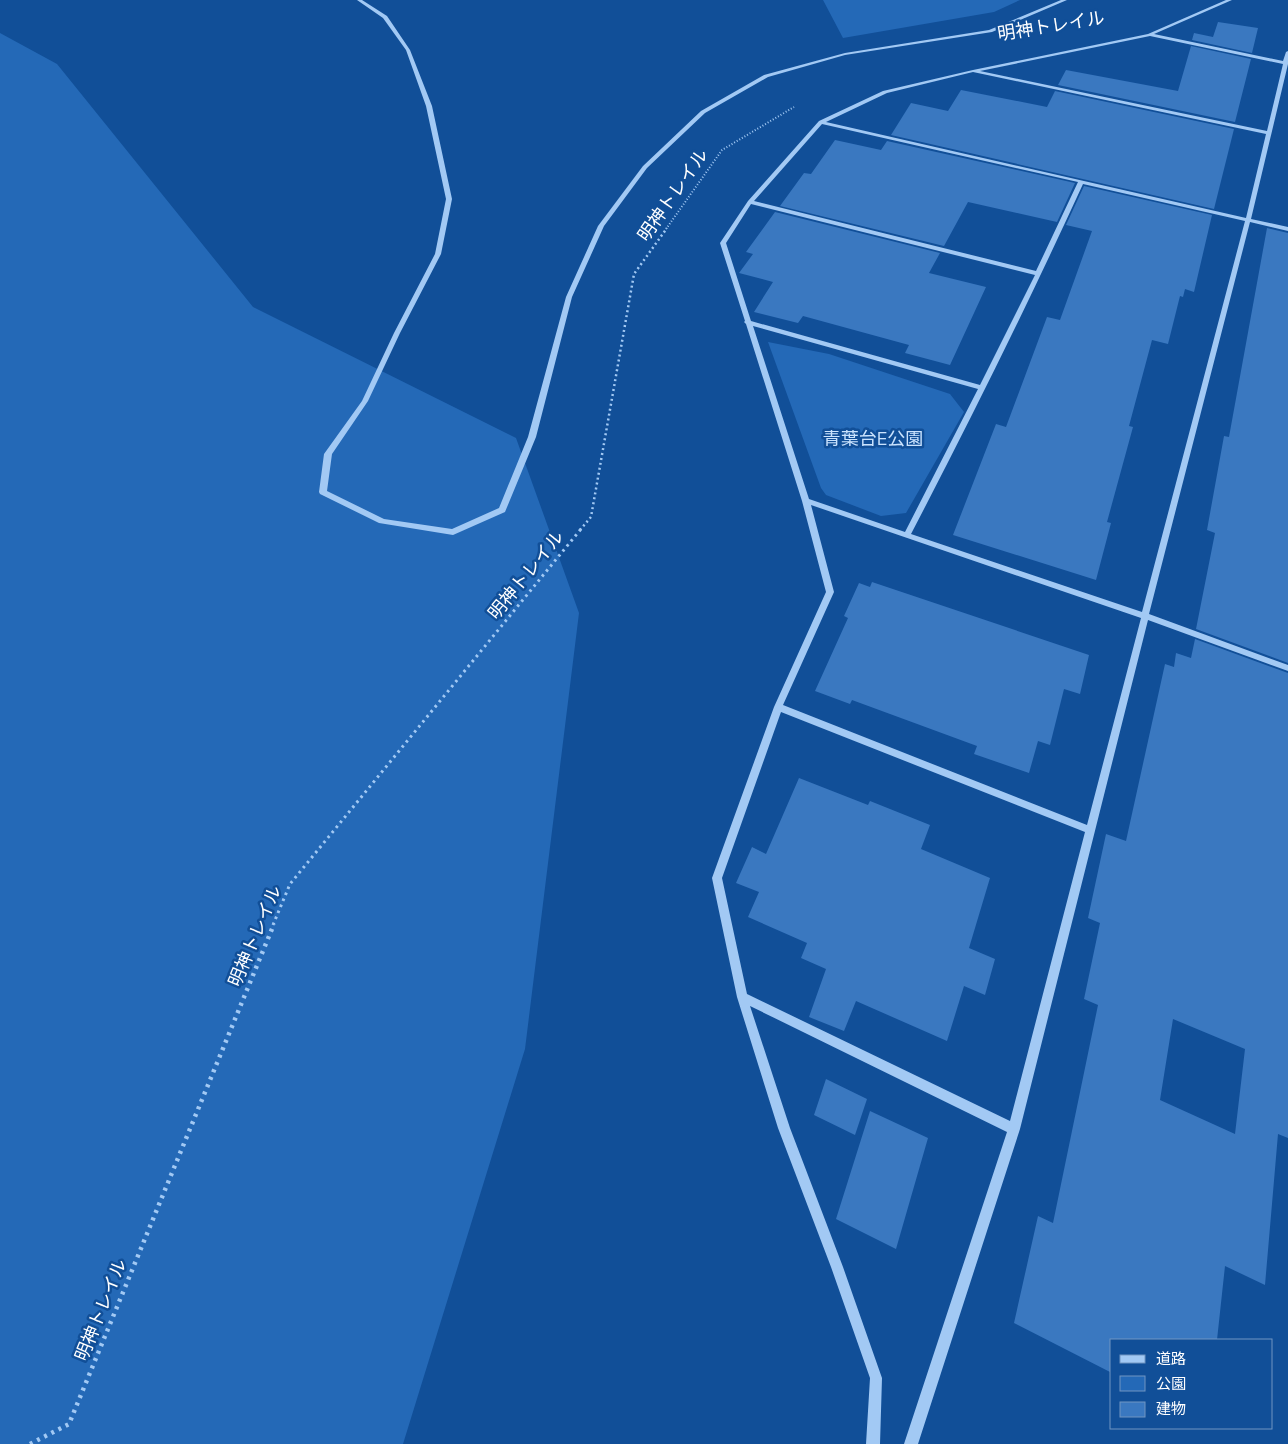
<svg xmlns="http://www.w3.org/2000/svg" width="1288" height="1444" viewBox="0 0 1288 1444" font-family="'Nunito Sans','Noto Sans JP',sans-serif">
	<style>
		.green { fill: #2469b7 }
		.building { fill: #3a78c0; fill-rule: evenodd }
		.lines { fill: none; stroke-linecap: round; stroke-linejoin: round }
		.path-far3 { stroke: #a2c9f4; stroke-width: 2; stroke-dasharray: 1 2; stroke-linecap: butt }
		.path-far2 { stroke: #a2c9f4; stroke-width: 2.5; stroke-dasharray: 2 3; stroke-linecap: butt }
		.path-far1 { stroke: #a2c9f4; stroke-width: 3; stroke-dasharray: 2.5 4; stroke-linecap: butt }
		.path { stroke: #a2c9f4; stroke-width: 4.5; stroke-dasharray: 3 5; stroke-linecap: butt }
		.minor { fill: #a2c9f4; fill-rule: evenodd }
		.labels { text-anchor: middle; stroke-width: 5; stroke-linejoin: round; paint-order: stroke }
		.street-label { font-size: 18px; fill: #fff; stroke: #114f98 }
		.park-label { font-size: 18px; fill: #cae3fe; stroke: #114f98 }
	</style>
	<rect width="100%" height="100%" fill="#114f98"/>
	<path class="green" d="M823,0h197l-26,12 -151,26z
		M0,33l57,31 196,243 263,131 63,175 -54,436 -122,395h-403z
		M768,342l61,12 121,40 14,18 -58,101 -25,3 -55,-21 -5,-7z"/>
	<path class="building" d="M1218,22l40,6 -6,25 -60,-13 2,-7 19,4z
		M1191,46l60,13 -16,63 -177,-37 8,-15 112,21z
		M961,90l86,17 8,-16 179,38 -20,80 -323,-74 20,-32 37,8z
		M835,140l46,10 6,-9 188,42 -18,39 -89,-20 -24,44 -164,-40 24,-33 7,1z
		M1084,186l128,29 -18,77 -9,-3 -2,8 -3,-1 -12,48 -16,-4 -23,86 4,1 -26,95 4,1 -15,57 -143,-45 43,-111 10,3 41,-110 13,3 32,-89 -26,-6z
		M775,212l165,41 -11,20 57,14 -36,78 -45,-12 4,-8 -106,-29 -5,7 -44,-11 19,-30 -34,-9 14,-19 -7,-2z
		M1267,228l21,5v430l-92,-34 19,-96 -8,-3 17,-94 5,1z
		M872,582l217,73 -9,39 -16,-5 -14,56 -12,-4 -9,32 -55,-19 3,-8 -125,-46 -2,4 -35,-13 33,-73 -4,-2 15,-33 11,4z
		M1195,639l93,34v465l-10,-4 -13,151 -40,-19 -8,74h-105v33l-98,-50 24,-107 15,7 45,-218 -14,-6 16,-76 -12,-5 18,-84 20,7 39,-177 9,3 2,-14 15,5zM1173,1019l72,30 -10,85 -75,-34z
		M799,778l69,27 2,-4 60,24 -9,24 69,29 -21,70 26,11 -10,36 -21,-9 -17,55 -91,-40 -12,30 -35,-14 17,-48 -25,-11 6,-15 -59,-26 11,-25 -23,-9 16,-36 14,7z
		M826,1079l41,20 -12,36 -41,-20z
		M870,1111l58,27 -32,111 -60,-30z"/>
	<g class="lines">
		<path class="path-far3" d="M666,229l56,-79 72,-43"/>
		<path class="path-far2" d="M580,530l11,-13 43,-243 33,-46"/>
		<path class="path-far1" d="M273,925l17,-41 291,-355"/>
		<path class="path" d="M30,1444l39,-20 205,-500"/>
		<path class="minor" d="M357,0h5l25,16 23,34 22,56 20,93 -11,55 -41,79 -32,68 -36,53 -5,37 57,28 68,10 47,-21 29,-71 38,-140 32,-71 45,-60 58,-55 63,-36 81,-22 144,-23 72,-30h6l-75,32 -147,23 -77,22 -63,36 -58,55 -43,58 -32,71 -36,140 -31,75 -52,23 -74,-12 -59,-29 -1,-2 5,-38 38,-53 32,-68 41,-79 11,-55 -20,-93 -20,-56 -23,-32z
			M1226,0h6l-78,34 129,27 3,-9 2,-1v13l-37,155 37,8v4l-38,-9 -101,392 139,51v6l-140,-51 -128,509 -102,315h-14l103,-312 -257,-126 40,122 53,139 39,111 -2,66h-14l4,-66 -39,-111 -53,-139 -41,-131 -25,-119 62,-171 52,-115 -24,-91 -56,-177 -2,-2 1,-1 -25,-78 28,-42 71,-80 64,-30 90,-21 175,-36zM1150,36l133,28 -16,67 -287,-60zM973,72l293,62 -20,84 -420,-96 61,-29zM822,124l256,58 -42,89 -282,-70zM1083,184l162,37 -103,391 -231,-78c61,-117 118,-232 172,-350zM751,204l284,71 -55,110 -229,-64 -25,-78zM753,326l225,63 -73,143 -96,-33zM811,505l330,113 -54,207 -304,-120 51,-113zM781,712l304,120 -75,289 -263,-127 -25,-116z"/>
	</g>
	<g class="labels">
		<g class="street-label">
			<text transform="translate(1051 26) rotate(-9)" y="6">明神トレイル</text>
			<text transform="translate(673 195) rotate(-55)" y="6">明神トレイル</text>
			<text transform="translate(526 575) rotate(-51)" y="6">明神トレイル</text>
			<text transform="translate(255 936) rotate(-67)" y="6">明神トレイル</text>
			<text transform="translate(101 1310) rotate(-68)" y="6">明神トレイル</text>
		</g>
		<g class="park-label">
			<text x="873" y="445">青葉台E公園</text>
		</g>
	</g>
	<rect x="1110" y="1339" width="162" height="90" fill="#114f98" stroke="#7095c1"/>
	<rect x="1120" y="1355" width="25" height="8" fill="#a2c9f4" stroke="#7095c1"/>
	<text x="1156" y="1364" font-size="15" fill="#ffffff">道路</text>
	<rect x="1120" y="1376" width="25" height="15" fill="#2469b7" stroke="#7095c1"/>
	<text x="1156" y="1389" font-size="15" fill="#ffffff">公園</text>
	<rect x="1120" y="1402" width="25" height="15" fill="#3a78c0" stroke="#7095c1"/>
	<text x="1156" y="1414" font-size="15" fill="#ffffff">建物</text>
</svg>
